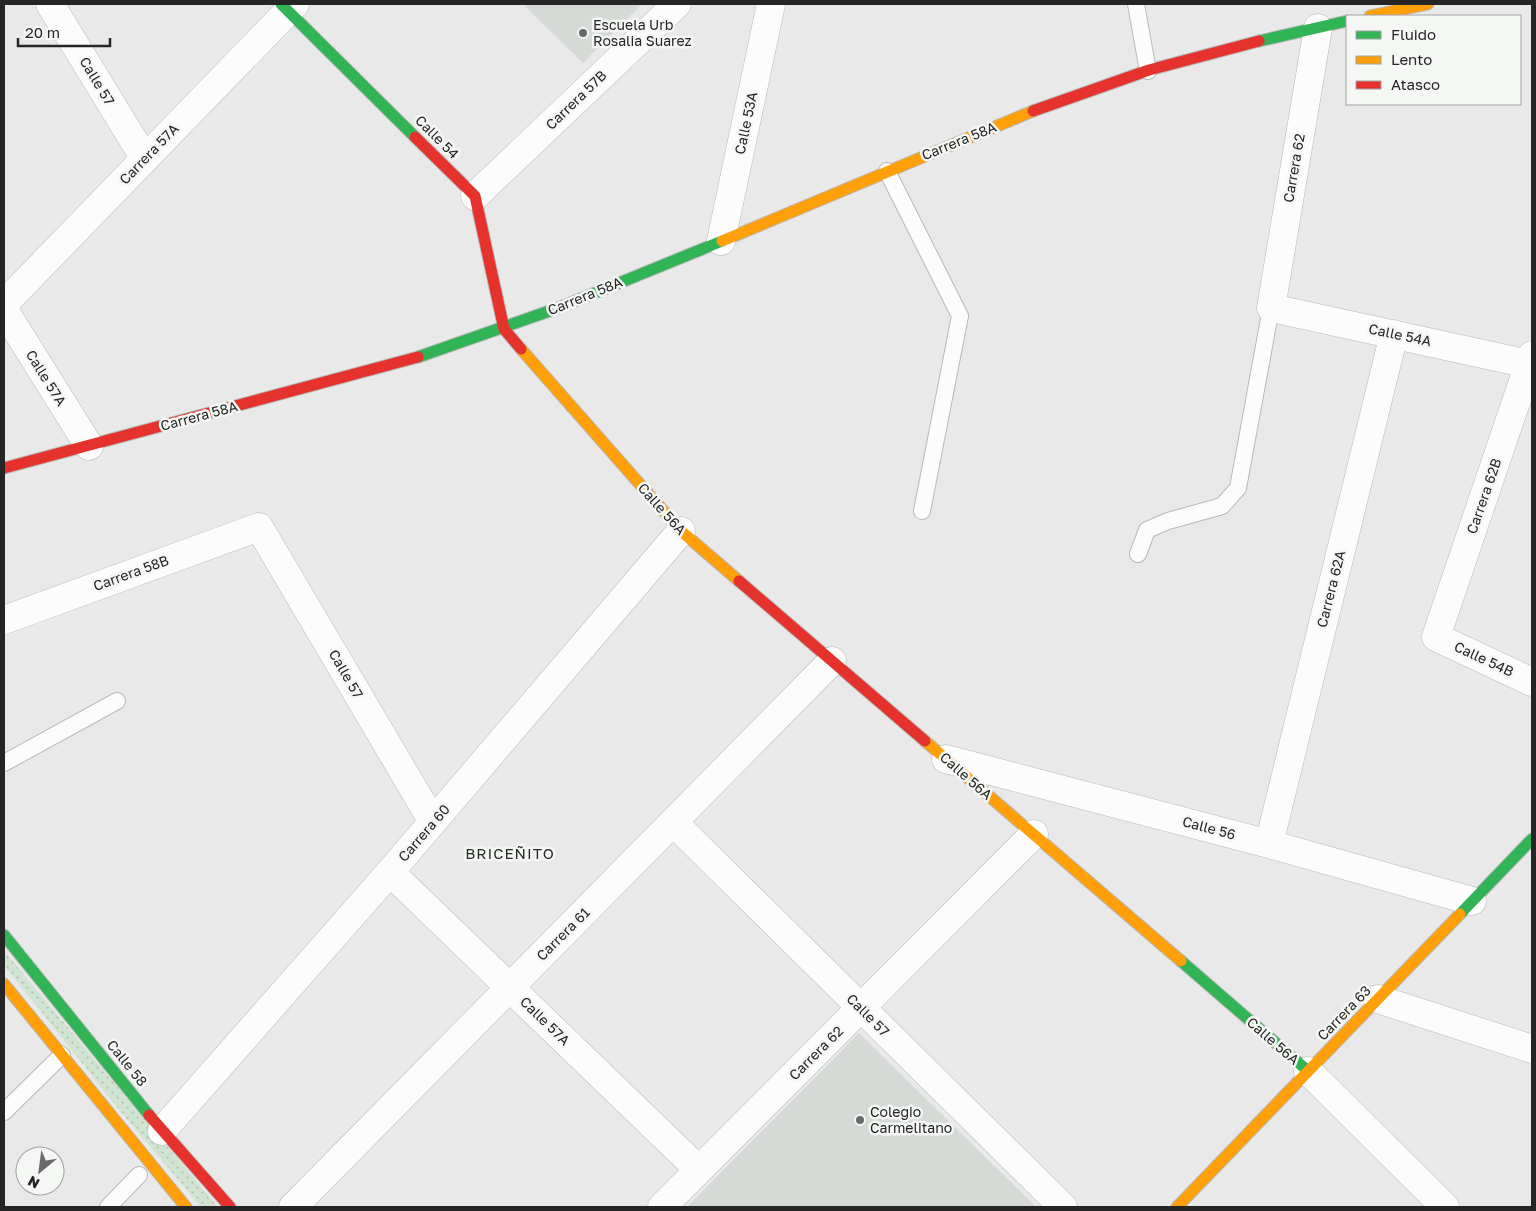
<svg xmlns="http://www.w3.org/2000/svg" width="1536" height="1211" viewBox="0 0 1536 1211" font-family="'Golos Text',sans-serif">
	<style>
		.built { fill: #d6dad6 }
		.grass { fill: url(#grass-dots) }
		.lines { fill: none; stroke-linecap: round; stroke-linejoin: round }
		.lane-casing { stroke: #b8b9b8; stroke-width: 18 }
		.street-casing { stroke: #b8b9b8; stroke-width: 29 }
		.fast-casing { stroke: #b8b9b8; stroke-width: 13 }
		.slow-casing { stroke: #b8b9b8; stroke-width: 13 }
		.jam-casing { stroke: #b8b9b8; stroke-width: 13 }
		.lane { stroke: #fcfcfc; stroke-width: 16 }
		.street { stroke: #fcfcfc; stroke-width: 28 }
		.fast { stroke: #30b455; stroke-width: 11 }
		.slow { stroke: #ff9f0a; stroke-width: 11 }
		.jam { stroke: #e5322d; stroke-width: 11 }
		.poi-dot { fill: #696a69; stroke: #f5f7f5; stroke-width: 2 }
		.labels { text-anchor: middle; stroke-width: 5; stroke-linejoin: round; paint-order: stroke }
		.poi-label { font-size: 14px; fill: #242524; stroke: #f5f7f5; text-anchor: start }
		.street-label { font-size: 14px; fill: #242524; stroke: #f5f7f5 }
		.neighbourhood-label { font-size: 15px; letter-spacing: 1px; fill: #292b29; stroke: #f5f7f5 }
	</style>
	<defs>
		<pattern id="grass-dots" width="8" height="8" patternUnits="userSpaceOnUse" patternTransform="scale(1.25)"><rect width="8" height="8" fill="#d1e4d2"/><path d="M2 2h.1M6 6h.1" fill="none" stroke="#b3c3b4" stroke-width="1.8" stroke-linecap="round"/></pattern>
	</defs>
	<rect width="100%" height="100%" fill="#e8e9e8"/>
	<path class="built" d="M523,4h119l-59,59z
		M859,1033l177,174h-349z"/>
	<path class="grass" d="M4,951l214,256h-17l-85,-101 -112,-141z"/>
	<g class="lines">
		<defs>
			<path id="lane" d="M1136,4l12,67
				M887,171l73,145 -38,195
				M1138,554l9,-24 21,-9 54,-15 16,-18 33,-180
				M4,763l113,-62
				M4,1112l58,-57
				M108,1207l31,-32"/>
			<path id="street" d="M50,4l95,155
				M1318,28l-47,280 258,56
				M475,196l202,-192
				M721,241l50,-237
				M4,304l291,-300
				M4,310l85,136
				M1532,355l-96,282 96,45
				M4,620l255,-93 174,295
				M946,759l323,85 203,57
				M673,822l390,385
				M1269,844l125,-510
				M390,872l309,298
				M1378,999l154,50
				M1308,1071l137,136
				M162,1131l228,-259 291,-341
				M293,1207l539,-546
				M662,1207l372,-373"/>
			<path id="fast" d="M281,4l134,133
				M1259,41l88,-20
				M418,357l140,-49 164,-67
				M1460,914l72,-75
				M4,935l145,180
				M1181,961l127,110"/>
			<path id="slow" d="M1370,16l58,-12
				M722,241l311,-130
				M521,349l160,182 58,50
				M925,741l256,220
				M4,984l182,223
				M1177,1207l283,-293"/>
			<path id="jam" d="M1033,111l116,-41 110,-29
				M415,137l60,59 29,133 17,20
				M4,468l414,-111
				M739,581l186,160
				M149,1115l81,92"/>
		</defs>
		<use href="#lane" class="lane-casing"/>
		<use href="#street" class="street-casing"/>
		<use href="#fast" class="fast-casing"/>
		<use href="#slow" class="slow-casing"/>
		<use href="#jam" class="jam-casing"/>
		<use href="#lane" class="lane"/>
		<use href="#street" class="street"/>
		<use href="#fast" class="fast"/>
		<use href="#slow" class="slow"/>
		<use href="#jam" class="jam"/>
	</g>
	<g class="poi-dot">
		<circle cx="583" cy="33" r="5"/>
		<circle cx="860" cy="1120" r="5"/>
	</g>
	<g class="labels">
		<g class="poi-label">
			<text x="593" y="30">Escuela Urb<tspan x="593" dy="16">Rosalia Suarez</tspan></text>
			<text x="870" y="1117">Colegio<tspan x="870" dy="16">Carmelitano</tspan></text>
		</g>
		<g class="street-label">
			<text transform="translate(97 81) rotate(59)" y="5">Calle 57</text>
			<text transform="translate(576 100) rotate(-44)" y="5">Carrera 57B</text>
			<text transform="translate(746 123) rotate(-78)" y="5">Calle 53A</text>
			<text transform="translate(437 137) rotate(45)" y="5">Calle 54</text>
			<text transform="translate(959 141) rotate(-22)" y="5">Carrera 58A</text>
			<text transform="translate(149 154) rotate(-46)" y="5">Carrera 57A</text>
			<text transform="translate(1294 168) rotate(-80)" y="5">Carrera 62</text>
			<text transform="translate(585 296) rotate(-22)" y="5">Carrera 58A</text>
			<text transform="translate(1400 335) rotate(12)" y="5">Calle 54A</text>
			<text transform="translate(46 378) rotate(58)" y="5">Calle 57A</text>
			<text transform="translate(199 416) rotate(-15)" y="5">Carrera 58A</text>
			<text transform="translate(1484 496) rotate(-71)" y="5">Carrera 62B</text>
			<text transform="translate(662 509) rotate(48)" y="5">Calle 56A</text>
			<text transform="translate(131 573) rotate(-20)" y="5">Carrera 58B</text>
			<text transform="translate(1331 589) rotate(-76)" y="5">Carrera 62A</text>
			<text transform="translate(1484 659) rotate(25)" y="5">Calle 54B</text>
			<text transform="translate(346 674) rotate(60)" y="5">Calle 57</text>
			<text transform="translate(966 776) rotate(41)" y="5">Calle 56A</text>
			<text transform="translate(1209 828) rotate(15)" y="5">Calle 56</text>
			<text transform="translate(424 833) rotate(-49)" y="5">Carrera 60</text>
			<text transform="translate(563 934) rotate(-45)" y="5">Carrera 61</text>
			<text transform="translate(1344 1013) rotate(-46)" y="5">Carrera 63</text>
			<text transform="translate(868 1015) rotate(45)" y="5">Calle 57</text>
			<text transform="translate(545 1021) rotate(44)" y="5">Calle 57A</text>
			<text transform="translate(1273 1041) rotate(41)" y="5">Calle 56A</text>
			<text transform="translate(816 1053) rotate(-45)" y="5">Carrera 62</text>
			<text transform="translate(127 1063) rotate(51)" y="5">Calle 58</text>
		</g>
		<g class="neighbourhood-label">
			<text x="510" y="859">BRICEÑITO</text>
		</g>
	</g>
	<rect width="1536" height="1211" fill="none" stroke="#242524" stroke-width="10"/>
	<rect x="1346" y="15" width="175" height="90" fill="#f5f7f5" stroke="#a1a3a1"/>
	<rect x="1356" y="31" width="25" height="8" fill="#30b455" stroke="#a1a3a1"/>
	<text x="1391" y="40" font-size="15" fill="#242524">Fluido</text>
	<rect x="1356" y="56" width="25" height="8" fill="#ff9f0a" stroke="#a1a3a1"/>
	<text x="1391" y="65" font-size="15" fill="#242524">Lento</text>
	<rect x="1356" y="81" width="25" height="8" fill="#e5322d" stroke="#a1a3a1"/>
	<text x="1391" y="90" font-size="15" fill="#242524">Atasco</text>
	<g transform="translate(40 1171) rotate(209)"><circle r="24" fill="#f5f7f5" stroke="#a1a3a1"/>
	<path d="M0-4L9 19L0 12L-9 19Z" fill="#696a69"/>
	<text y="-8" font-size="14" font-weight="bold" text-anchor="middle" fill="#242524">N</text>
	</g>
	<path d="M18 38v8h92v-8" fill="none" stroke="#242524" stroke-width="2.5"/>
	<text x="25" y="38" font-size="15" fill="#242524" stroke="#f5f7f5" stroke-width="4" paint-order="stroke">20 m</text>
</svg>
